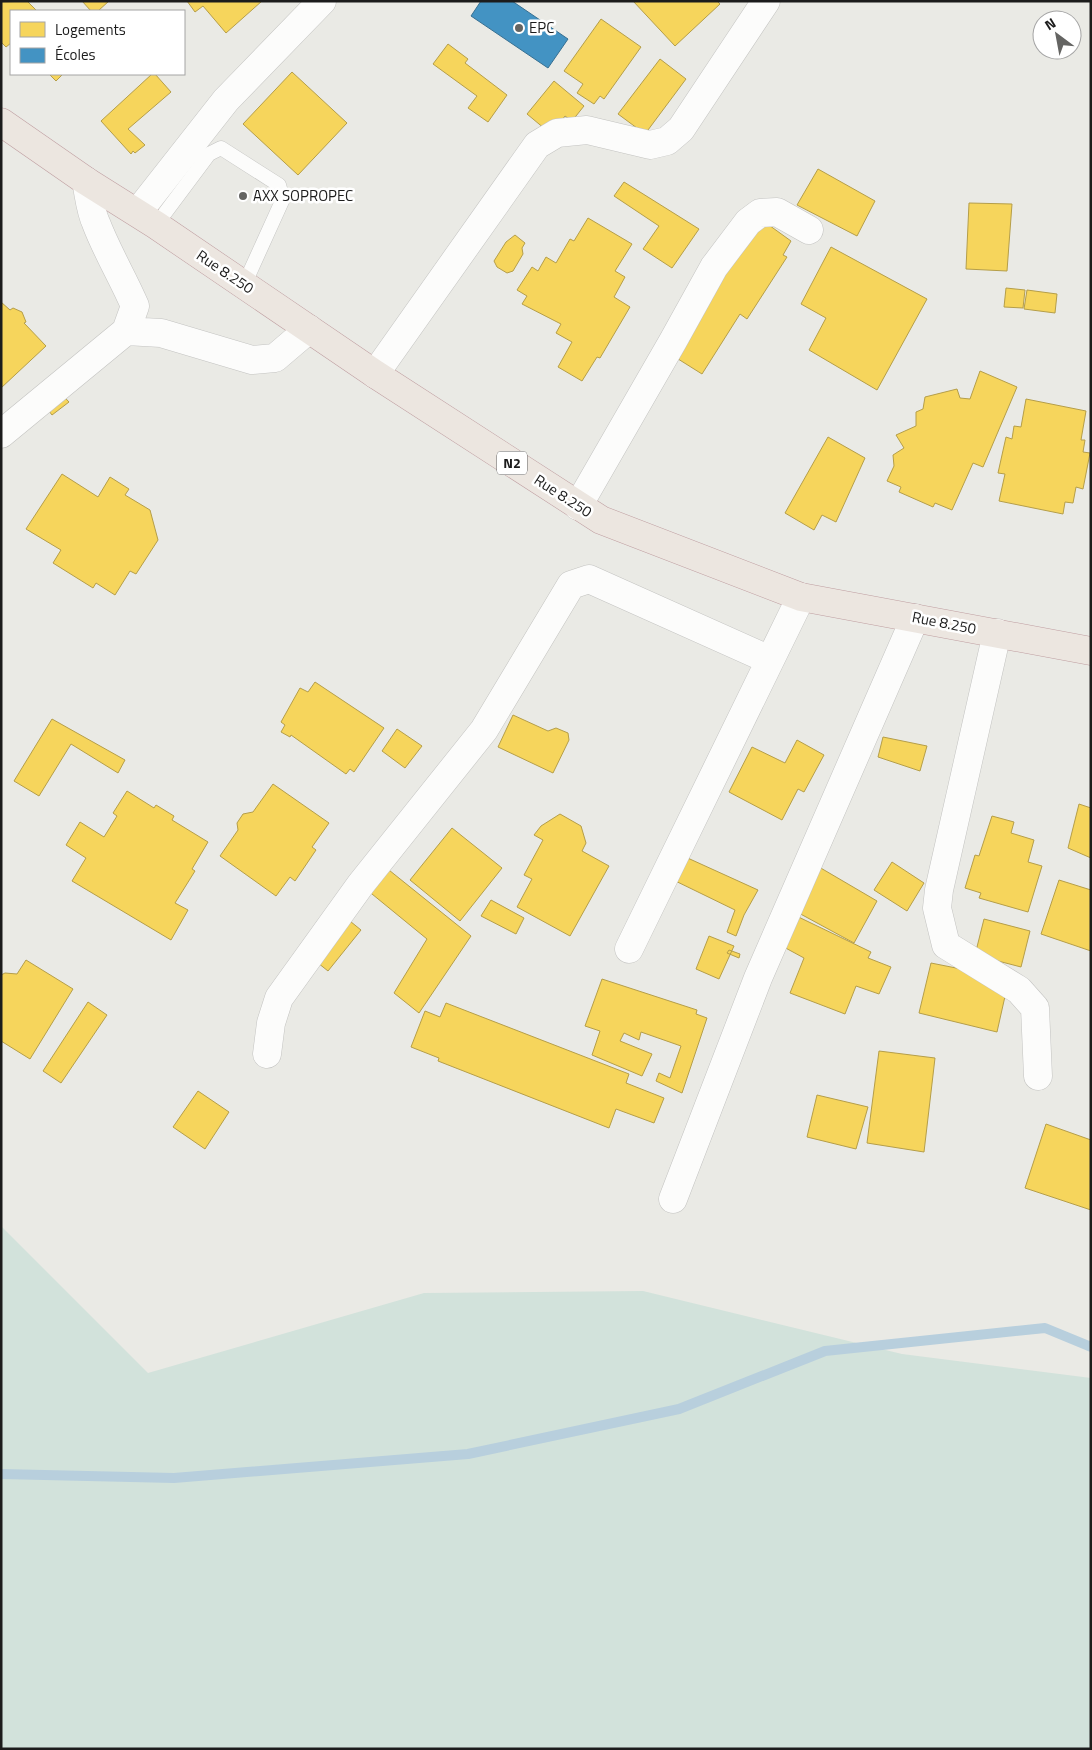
<svg xmlns="http://www.w3.org/2000/svg" width="1092" height="1750" viewBox="0 0 1092 1750" font-family="'Titillium Web',sans-serif">
	<style>
		.wetland { fill: #d2e2db }
		.homes { fill: #f6d55c; stroke: #b59e49 }
		.schools { fill: #4393c3; stroke: #376f91 }
		.lines { fill: none; stroke-linecap: round; stroke-linejoin: round }
		.stream { stroke: #b8cfdd; stroke-width: 10 }
		.service-casing { stroke: #c3c3c1; stroke-width: 15 }
		.minor-casing { stroke: #c3c3c1; stroke-width: 29 }
		.trunk-casing { stroke: #bf9ea1; stroke-width: 29 }
		.service { stroke: #fcfcfb; stroke-width: 14 }
		.minor { stroke: #fcfcfb; stroke-width: 28 }
		.trunk { stroke: #ece6e0; stroke-width: 28 }
		.poi-dot { fill: #646462; stroke: #fff; stroke-width: 2 }
		.labels { text-anchor: middle; stroke-width: 5; stroke-linejoin: round; paint-order: stroke }
		.shield { fill: #fff; stroke: #606060; stroke-width: 1 }
		.shield-label { font-size: 14px; font-weight: bold; fill: #1c1c1c }
		.poi-label { font-size: 15px; fill: #1c1c1c; stroke: #fff; text-anchor: start }
		.street-label { font-size: 15px; fill: #1c1c1c; stroke: #fff }
	</style>
	<rect width="100%" height="100%" fill="#eaeae5"/>
	<path class="wetland" d="M1,1226l147,147 276,-80 219,-2 259,63 189,24v371h-1090z"/>
	<path class="homes" d="M27,1l10,10h-26v32l-5,4 -5,-5v-40z
		M82,1h27l-11,10h-7z
		M187,1h75l-36,32 -23,-27 -8,6z
		M633,1h84l3,3 -45,42z
		M601,19l40,28 -37,52 -4,-3 -6,8 -17,-11 6,-9 -19,-13z
		M448,44l20,15 -3,4 42,32 -19,27 -20,-14 9,-12 -44,-32z
		M660,59l26,20 -41,55 -27,-20z
		M292,72l55,51 -49,52 -55,-51z
		M49,74h14l-7,7z
		M152,74h3l16,18 -43,37 17,16 -10,8 -2,-2 -2,3 -30,-33z
		M554,81l30,25 -12,15 -7,-5 -14,18 -24,-20z
		M818,169l57,32 -18,35 -60,-31z
		M624,182l75,47 -27,39 -29,-19 16,-23 -45,-30z
		M969,203l43,1 -5,67 -41,-2z
		M748,210l43,31 -8,14 4,2 -40,62 -7,-5 -38,60 -43,-27z
		M588,218l44,26 -17,27 10,6 -11,20 16,10 -30,51 -3,-1 -15,24 -24,-14 14,-25 -16,-9 5,-9 -39,-20 5,-8 -10,-6 15,-23 6,4 8,-14 10,6 14,-24 4,2z
		M515,235l10,8 -3,5 1,6 -10,17 -6,2 -10,-6 -3,-6 12,-19z
		M831,247l96,52 -50,91 -68,-40 17,-32 -25,-14z
		M1006,288l19,2 -2,18 -19,-1z
		M1027,290l30,4 -2,19 -31,-4z
		M1,302l9,8 3,-2 9,4 4,10 -2,1 22,23 -45,42z
		M980,371l37,16 -34,80 -10,-4 -21,47 -17,-7 -2,4 -34,-15 2,-5 -14,-6 7,-15 -1,-11 11,-7 -8,-13 20,-9v-14l7,-3 2,-12 32,-8 3,9 10,1z
		M54,386l15,16 -17,13 -13,-17z
		M1026,399l60,12 -5,29h4l-2,12 7,1 -7,36 -7,-2 -3,16 -8,-1 -2,12 -64,-13 6,-27 -7,-1 8,-36 6,2 2,-13 7,1z
		M828,437l37,21 -29,64 -14,-7 -8,15 -29,-17z
		M62,474l36,23 12,-20 19,12 -4,6 25,15 8,30 -22,34 -6,-3 -15,24 -19,-12 -3,5 -40,-25 8,-13 -35,-21z
		M315,682l69,46 -30,44 -4,-3 -4,5 -55,-39 -1,2 -9,-5 4,-7 -4,-3 19,-34 8,4z
		M513,715l35,16 8,-3 12,5 1,7 -16,33 -55,-26z
		M52,719l73,41 -7,13 -47,-29 -32,52 -25,-15z
		M397,729l25,17 -17,22 -23,-17z
		M883,737l44,9 -7,25 -42,-14z
		M797,740l27,15 -20,37 -6,-3 -16,31 -53,-28 23,-45 33,16z
		M273,784l56,39 -17,24 4,3 -21,31 -5,-4 -14,19 -56,-40 18,-26 -1,-7 6,-9 10,-2z
		M127,791l27,17 2,-3 18,11 -2,4 36,22 -16,27 3,2 -20,32 13,7 -17,30 -99,-59 14,-23 -20,-13 14,-23 24,15 13,-21 -4,-3z
		M1079,804l12,4v50l-23,-10z
		M560,814l21,12 5,17 -4,8 27,15 -39,70 -53,-29 15,-28 -8,-4 19,-35 -9,-5 7,-9z
		M992,816l22,6 -3,11 23,7 -6,22 14,4 -14,46 -49,-14 2,-5 -16,-5 10,-33 4,1z
		M452,828l50,40 -42,53 -50,-41z
		M670,850l88,40 -14,25 -8,21 -9,-4 8,-22 -76,-37z
		M379,862l92,74 -52,77 -25,-20 33,-54 -66,-54z
		M892,862l32,21 -17,28 -33,-21z
		M819,867l58,34 -23,42 -59,-32z
		M1059,880l32,10v61l-50,-17z
		M491,900l33,18 -8,16 -35,-18z
		M784,910l87,42 -3,6 23,9 -12,27 -23,-8 -11,28 -55,-21 14,-35 -35,-19z
		M340,913l21,17 -33,41 -20,-16z
		M984,919l46,12 -9,36 -46,-12z
		M709,936l25,10 -15,33 -23,-10z
		M729,950l11,4 -1,4 -12,-5z
		M26,960l47,29 -43,70 -29,-18v-66l4,-2 12,1z
		M931,963l60,12 17,8 -11,49 -78,-19z
		M602,979l95,31 -1,4 11,4 -25,75 -26,-12 3,-8 11,5 11,-32 -40,-14 -2,8 -15,-7 -4,8 32,13 -10,22 -50,-21 8,-24 -15,-5z
		M88,1002l19,13 -46,68 -18,-12z
		M446,1003l183,71 -3,9 38,15 -10,25 -38,-14 -7,19 -171,-67 1,-3 -28,-11 14,-36 15,6z
		M879,1051l56,7 -11,94 -57,-9z
		M198,1091l31,21 -24,37 -32,-22z
		M817,1095l51,12 -12,42 -49,-12z
		M1046,1124l45,16v70l-66,-22z"/>
	<path class="schools" d="M481,1h31l56,38 -20,29 -77,-52z"/>
	<g class="lines">
		<path class="stream" d="M1,1474l173,4 294,-24 211,-45 146,-58 220,-23 46,19"/>
		<defs>
			<path id="service" d="M156,225l53,-71 12,-6 58,37 4,14 -39,86"/>
			<path id="minor" d="M138,212l88,-112 96,-99
				M126,331l35,2 91,27 23,-2 34,-29
				M375,374l162,-229 20,-12 30,-3 63,15 17,-4 14,-12 85,-128
				M1,434l125,-103 9,-25c-12,-28 -28,-54 -39,-83 -6,-13 -7,-28 -10,-42
				M578,506l95,-165 41,-74 34,-45 12,-9 17,-1 32,18
				M997,633l-58,257 -2,18 9,37 73,45 16,18 3,68
				M629,949l172,-352
				M267,1054l4,-31 8,-25 82,-114 123,-154 87,-145 18,-6 181,81
				M673,1199l85,-221 157,-360"/>
			<path id="trunk" d="M1,122l85,59 70,44 219,149 226,146 200,77 290,54"/>
		</defs>
		<use href="#service" class="service-casing"/>
		<use href="#minor" class="minor-casing"/>
		<use href="#trunk" class="trunk-casing"/>
		<use href="#service" class="service"/>
		<use href="#minor" class="minor"/>
		<use href="#trunk" class="trunk"/>
	</g>
	<g class="poi-dot">
		<circle cx="519" cy="28" r="5"/>
		<circle cx="243" cy="196" r="5"/>
	</g>
	<g class="labels">
		<rect class="shield" x="497" y="451.5" width="30" height="23" rx="4"/>
		<g class="shield-label">
			<text x="512" y="468">N2</text>
		</g>
		<g class="poi-label">
			<text x="529" y="33">EPC</text>
			<text x="253" y="201">AXX SOPROPEC</text>
		</g>
		<g class="street-label">
			<text transform="translate(225 272) rotate(34)" y="5">Rue 8.250</text>
			<text transform="translate(563 496) rotate(33)" y="5">Rue 8.250</text>
			<text transform="translate(944 623) rotate(11)" y="5">Rue 8.250</text>
		</g>
	</g>
	<rect width="1092" height="1750" fill="none" stroke="#1c1c1c" stroke-width="5"/>
	<rect x="10" y="10" width="175" height="65" fill="#ffffff" stroke="#a4a4a4"/>
	<rect x="20" y="22" width="25" height="15" fill="#f6d55c" stroke="#a4a4a4"/>
	<text x="55" y="35" font-size="15" fill="#1c1c1c">Logements</text>
	<rect x="20" y="48" width="25" height="15" fill="#4393c3" stroke="#a4a4a4"/>
	<text x="55" y="60" font-size="15" fill="#1c1c1c">Écoles</text>
	<g transform="translate(1057 35) rotate(328)"><circle r="24" fill="#ffffff" stroke="#a4a4a4"/>
	<path d="M0-4L9 19L0 12L-9 19Z" fill="#646462"/>
	<text y="-8" font-size="14" font-weight="bold" text-anchor="middle" fill="#1c1c1c">N</text>
	</g>
</svg>
